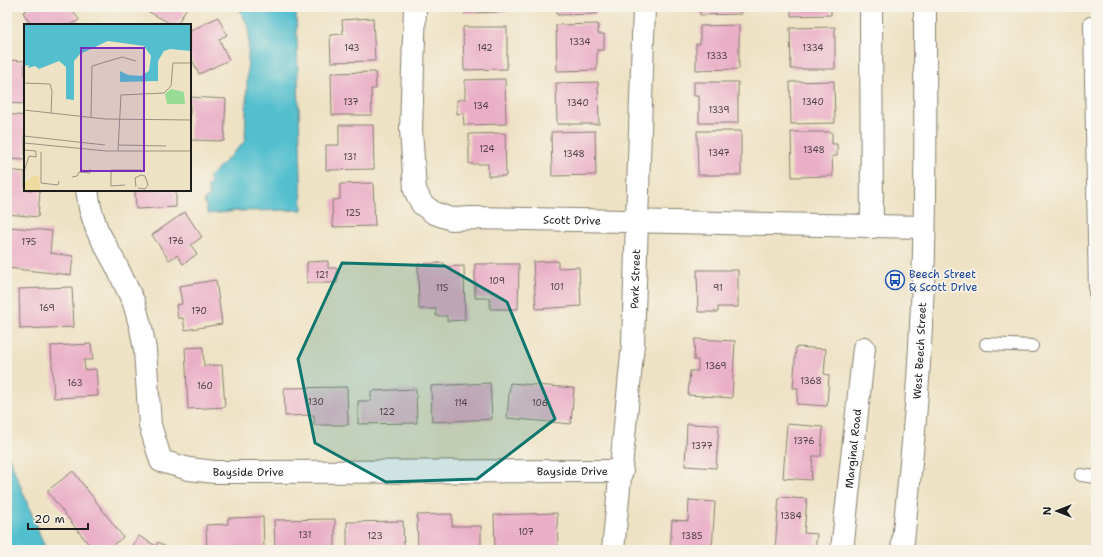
<svg xmlns="http://www.w3.org/2000/svg" width="1103" height="557" viewBox="0 0 1103 557" font-family="'Shantell Sans',sans-serif">
	<style>
		.water { fill: #53bfce; stroke: #386e75 }
		.building { fill: #eaafc7 }
		.lines { fill: none; stroke-linecap: round; stroke-linejoin: round }
		.service-casing { stroke: #857f70; stroke-width: 14 }
		.minor-casing { stroke: #857f70; stroke-width: 24 }
		.trunk-casing { stroke: #857f70; stroke-width: 24 }
		.service { stroke: #fff; stroke-width: 12 }
		.minor { stroke: #fff; stroke-width: 22 }
		.trunk { stroke: #fff; stroke-width: 22 }
		.marked { fill: #0f766e; fill-opacity: 0.2; stroke: #0f766e; stroke-width: 3; stroke-linejoin: round }
		.labels { text-anchor: middle; stroke-width: 3.5; stroke-linejoin: round; paint-order: stroke }
		.number-label { font-size: 9px; fill: #504147 }
		.street-label { font-size: 11px; fill: #1c1c1c; stroke: #f7f3e8 }
		.transit-label { font-size: 11px; fill: #164399; stroke: #f7f3e8; text-anchor: start }
		.inset-road { fill: none; stroke: #9a9381; stroke-width: 1 }
		.view { fill: #7b2cbf; fill-opacity: 0.15; stroke: #7b2cbf; stroke-width: 2 }
		.inset-edge { fill: none; stroke: #1c1c1c; stroke-width: 2 }
	</style>
	<rect width="100%" height="100%" fill="#f7f3e8"/>
	<filter id="ink" filterUnits="userSpaceOnUse"><feTurbulence type="fractalNoise" baseFrequency=".025" numOctaves="2"/><feDisplacementMap in="SourceGraphic" scale="8" xChannelSelector="R" yChannelSelector="G"/><feConvolveMatrix kernelMatrix="1 2 1 2 8 2 1 2 1" color-interpolation-filters="sRGB"/></filter>
	<filter id="wash" filterUnits="userSpaceOnUse"><feTurbulence type="fractalNoise" baseFrequency=".012" numOctaves="4" result="noise"/><feDisplacementMap in="SourceGraphic" scale="16" xChannelSelector="R" yChannelSelector="G"/><feGaussianBlur stdDeviation="0.9" result="paint"/><feColorMatrix in="noise" values="0 0 0 0 0 0 0 0 0 0 0 0 0 0 0 0 0 1.4 0 .05"/><feComposite in="paint" operator="in"/></filter>
	<g filter="url(#wash)">
		<rect width="100%" height="100%" fill="#eee2c4"/>
		<path class="water" d="M238,7h58l6,203 -64,1 -30,3 -4,-14 6,-4 -3,-9 5,-5 -4,-4 37,-37 4,-114z
			M7,452l39,98h-39z"/>
		<g id="blocks">
			<path class="building" d="M32,7h39l8,13 -8,5h-40l-8,-13z
				M86,7h12l-11,4z
				M140,7h47l-10,18h-4z
				M464,7h43v5l-43,1z
				M557,7h40v7l-40,1z
				M700,7h41v7l-41,1z
				M791,7h40v8l-40,1z
				M218,17l9,18 -8,4 10,21 -30,14 -9,-19v-24z
				M373,18l2,43 -44,1 -1,-27 13,-1 -1,-14z
				M598,24v10h6v16h-7v20l-40,1 -1,-46z
				M739,25v44l-43,1v-26h4v-18z
				M463,27h44v42l-43,1z
				M835,27v42h-44l-1,-41z
				M9,60l16,1v43l-18,-1z
				M375,72l1,17h-5l1,26h-40l-1,-42z
				M505,79l1,45 -42,1 -1,-12 -6,1v-14l8,-1v-19z
				M834,81l1,42 -44,1 -1,-42z
				M598,82l1,42h-42l-1,-41z
				M694,82h44v41h-39v-27h-5z
				M190,97l36,2 -2,42 -34,-1z
				M7,114l18,2v44l-18,-1z
				M339,125h34l1,44 -48,1v-25h13z
				M595,131l1,44 -44,1 -1,-44z
				M697,131h44v44h-43z
				M791,132h41v12h5v12h-5l1,20 -41,1z
				M505,133l1,43h-18v-12h-19v-30z
				M7,170l18,2v18h15l-2,27 -31,-3z
				M373,183l2,43 -42,1 -1,-27 8,-1v-15z
				M135,190h41v17l-40,2z
				M185,212l17,25 -11,8 6,9 -14,10 -6,-9 -8,5 -17,-25z
				M10,227l42,4 -2,22 23,3 -2,19 -64,-7z
				M328,261v7h9v15h-30v-21z
				M558,261v7l21,-1 2,39 -45,3 -3,-47z
				M444,263v4l20,-1 1,54 -18,1v-5h-11v-7h-17l-1,-45z
				M475,264h44l-1,45h-28v-11h-15z
				M697,270h41v37h-20v5h-20z
				M216,280l6,44 -37,6 -2,-12h-5l-2,-13 6,-1 -3,-18z
				M72,287l2,40 -54,2 -1,-40z
				M695,339l40,2 -3,57 -44,-3 2,-24h8v-11h-4z
				M91,344l2,16h-9l1,10 11,-1 2,27 -44,2 -3,-52z
				M203,347l1,19 18,-1 3,42 -37,2 -3,-61z
				M796,347l30,2 -2,25 5,1 -2,31 -30,-2 1,-16h-5z
				M490,383l2,36 -60,3 -1,-36z
				M510,383l64,5 -3,36 -64,-6z
				M347,387l1,38h-34v-10l-29,1 -1,-28z
				M416,389l1,34 -59,1v-23h13v-10z
				M687,424l32,1 -3,43 -31,-2z
				M787,424l36,3 -2,29h-8l-2,24 -28,-2z
				M73,471l50,66 -16,13h-14l-46,-59z
				M779,497l28,2 -3,34 13,1 -2,16h-40z
				M689,500l26,2 -3,48h-42l2,-30 16,1z
				M557,513l1,37h-63l-1,-35z
				M452,514v12h29v24h-63l-1,-35z
				M263,517l1,33h-57l-1,-25 22,-1v-6z
				M335,519v31h-60l-1,-30z
				M403,521l1,29h-57v-28z
				M139,536l17,10 2,-4 12,8h-40z"/>
		</g>
	</g>
	<g filter="url(#ink)">
		<use href="#blocks" fill-opacity="0" stroke="#857f70" stroke-width="1"/>
		<g class="lines">
			<defs>
				<path id="service" d="M1090,23l5,270h1
					M986,344l46,2
					M1081,475l15,2"/>
				<g id="minor">
					<path id="s1" d="M415,7l-4,122 4,61 7,14 12,9 17,6 21,-1 452,9"/>
					<path d="M871,7l1,220"/>
					<path id="s2" d="M87,190l3,18 7,22 19,35 18,38 7,25 4,22 5,75 11,36 28,8 26,3 407,-1"/>
					<path id="s3" d="M613,550l20,-206 11,-337"/>
					<path id="s4" d="M842,550l22,-202"/>
				</g>
				<g id="trunk">
					<path id="s5" d="M902,550c8,-75 16,-150 19,-226 6,-105 4,-211 4,-317"/>
				</g>
			</defs>
			<use href="#service" class="service-casing"/>
			<use href="#minor" class="minor-casing"/>
			<use href="#trunk" class="trunk-casing"/>
			<use href="#service" class="service"/>
			<use href="#minor" class="minor"/>
			<use href="#trunk" class="trunk"/>
		</g>
	</g>
	<path class="marked" d="M342,263l103,3 62,36 48,117 -78,60 -91,3 -71,-39 -17,-84z"/>
	<defs>
		<symbol id="bus-ring" viewBox="-11 -11 22 22"><circle r="9.5" fill="#f7f3e8" stroke="#1a4fb4" stroke-width="1.5"/><path d="M-5-6H5V4H4V6H2V4H-2V6H-4V4H-5ZM-3.5-4V0h7V-4ZM-3.5 1.2v1.5H-2V1.2ZM2 1.2v1.5H3.5V1.2Z" fill="#1a4fb4"/></symbol>
	</defs>
	<g fill-rule="evenodd">
		<use href="#bus-ring" x="884" y="269" width="22" height="22"/>
	</g>
	<g class="labels">
		<g class="number-label">
			<text x="580" y="45">1334</text>
			<text x="352" y="51">143</text>
			<text x="485" y="51">142</text>
			<text x="813" y="51">1334</text>
			<text x="717" y="59">1333</text>
			<text x="351" y="105">137</text>
			<text x="813" y="105">1340</text>
			<text x="578" y="106">1340</text>
			<text x="481" y="109">134</text>
			<text x="719" y="113">1339</text>
			<text x="487" y="152">124</text>
			<text x="814" y="153">1348</text>
			<text x="719" y="156">1347</text>
			<text x="574" y="157">1348</text>
			<text x="350" y="160">131</text>
			<text x="353" y="216">125</text>
			<text x="176" y="244">176</text>
			<text x="29" y="245">175</text>
			<text x="322" y="278">121</text>
			<text x="497" y="284">109</text>
			<text x="557" y="290">101</text>
			<text x="442" y="291">115</text>
			<text x="718" y="291">91</text>
			<text x="47" y="311">169</text>
			<text x="199" y="314">170</text>
			<text x="716" y="369">1369</text>
			<text x="811" y="384">1368</text>
			<text x="75" y="386">163</text>
			<text x="205" y="389">160</text>
			<text x="316" y="405">130</text>
			<text x="461" y="406">114</text>
			<text x="540" y="406">106</text>
			<text x="387" y="415">122</text>
			<text x="804" y="444">1376</text>
			<text x="702" y="449">1377</text>
			<text x="791" y="519">1384</text>
			<text x="526" y="535">107</text>
			<text x="305" y="538">131</text>
			<text x="375" y="539">123</text>
			<text x="692" y="539">1385</text>
		</g>
		<g class="street-label">
			<text dy="4" stroke="none"><textPath href="#s1" startOffset="353">Scott Drive</textPath></text>
			<text dy="4" stroke="none"><textPath href="#s3" startOffset="272">Park Street</textPath></text>
			<text dy="4" stroke="none"><textPath href="#s5" startOffset="200">West Beech Street</textPath></text>
			<text dy="4" stroke="none"><textPath href="#s4" startOffset="102">Marginal Road</textPath></text>
			<text dy="4" stroke="none"><textPath href="#s2" startOffset="373">Bayside Drive</textPath></text>
			<text dy="4" stroke="none"><textPath href="#s2" startOffset="697">Bayside Drive</textPath></text>
		</g>
		<g class="transit-label">
			<text x="909" y="278">Beech Street<tspan x="909" dy="13">&amp; Scott Drive</tspan></text>
		</g>
	</g>
	<g transform="translate(24 24)">
		<rect width="167" height="167" fill="#eee2c4"/>
		<path d="M147,65l13,3 1,12h-18l-2,-10z" fill="#96dc95"/>
		<path d="M11,151l4,2 1,14h-16v-8z" fill="#eeda9e"/>
		<path d="M0,0h167v27l-21,-2 -6,2 -6,10v20l-38,1v-11l8,4 13,1 8,-5 2,-15 -7,-10 -36,-5 -28,13 -6,7v39l-8,-1v-32l-7,-6 -20,8 -4,-3 -7,2 1,-3 -5,1z" fill="#53bfce"/>
		<path class="inset-road" d="M0,59l26,1 2,7 -1,22M0,86l81,9 86,1M67,93l1,-51 30,-9 14,4M0,112l81,9M0,119l83,8h84M94,121l48,1M0,126l12,1v6l-7,-1 -5,16M94,127l3,-56 43,-2 7,-7 2,-23h18M17,128v31l17,2 1,-4M48,153l5,-1 2,-4 11,1v-4M101,161l-14,1v-16h30M112,163l-1,-9 6,-3 4,1 3,9 -3,4 -7,-1M167,167v-18"/>
		<path class="view" d="M57,24h63v123h-63z"/>
		<rect width="167" height="167" class="inset-edge"/>
	</g>
	<rect width="1103" height="557" fill="none" stroke="#f7f3e8" stroke-width="24"/>
	<g transform="translate(1057 511) rotate(270)" stroke="#f7f3e8" stroke-width="3" paint-order="stroke">
	<path d="M0-3L7 15L0 10L-7 15Z" fill="#1c1c1c"/>
	<text y="-6" font-size="11" font-weight="bold" text-anchor="middle" fill="#1c1c1c">N</text>
	</g>
	<path d="M28 523v6h60v-6" fill="none" stroke="#1c1c1c" stroke-width="2"/>
	<text x="34" y="523" font-size="12" fill="#1c1c1c" stroke="#f7f3e8" stroke-width="3" paint-order="stroke">20 m</text>
</svg>
